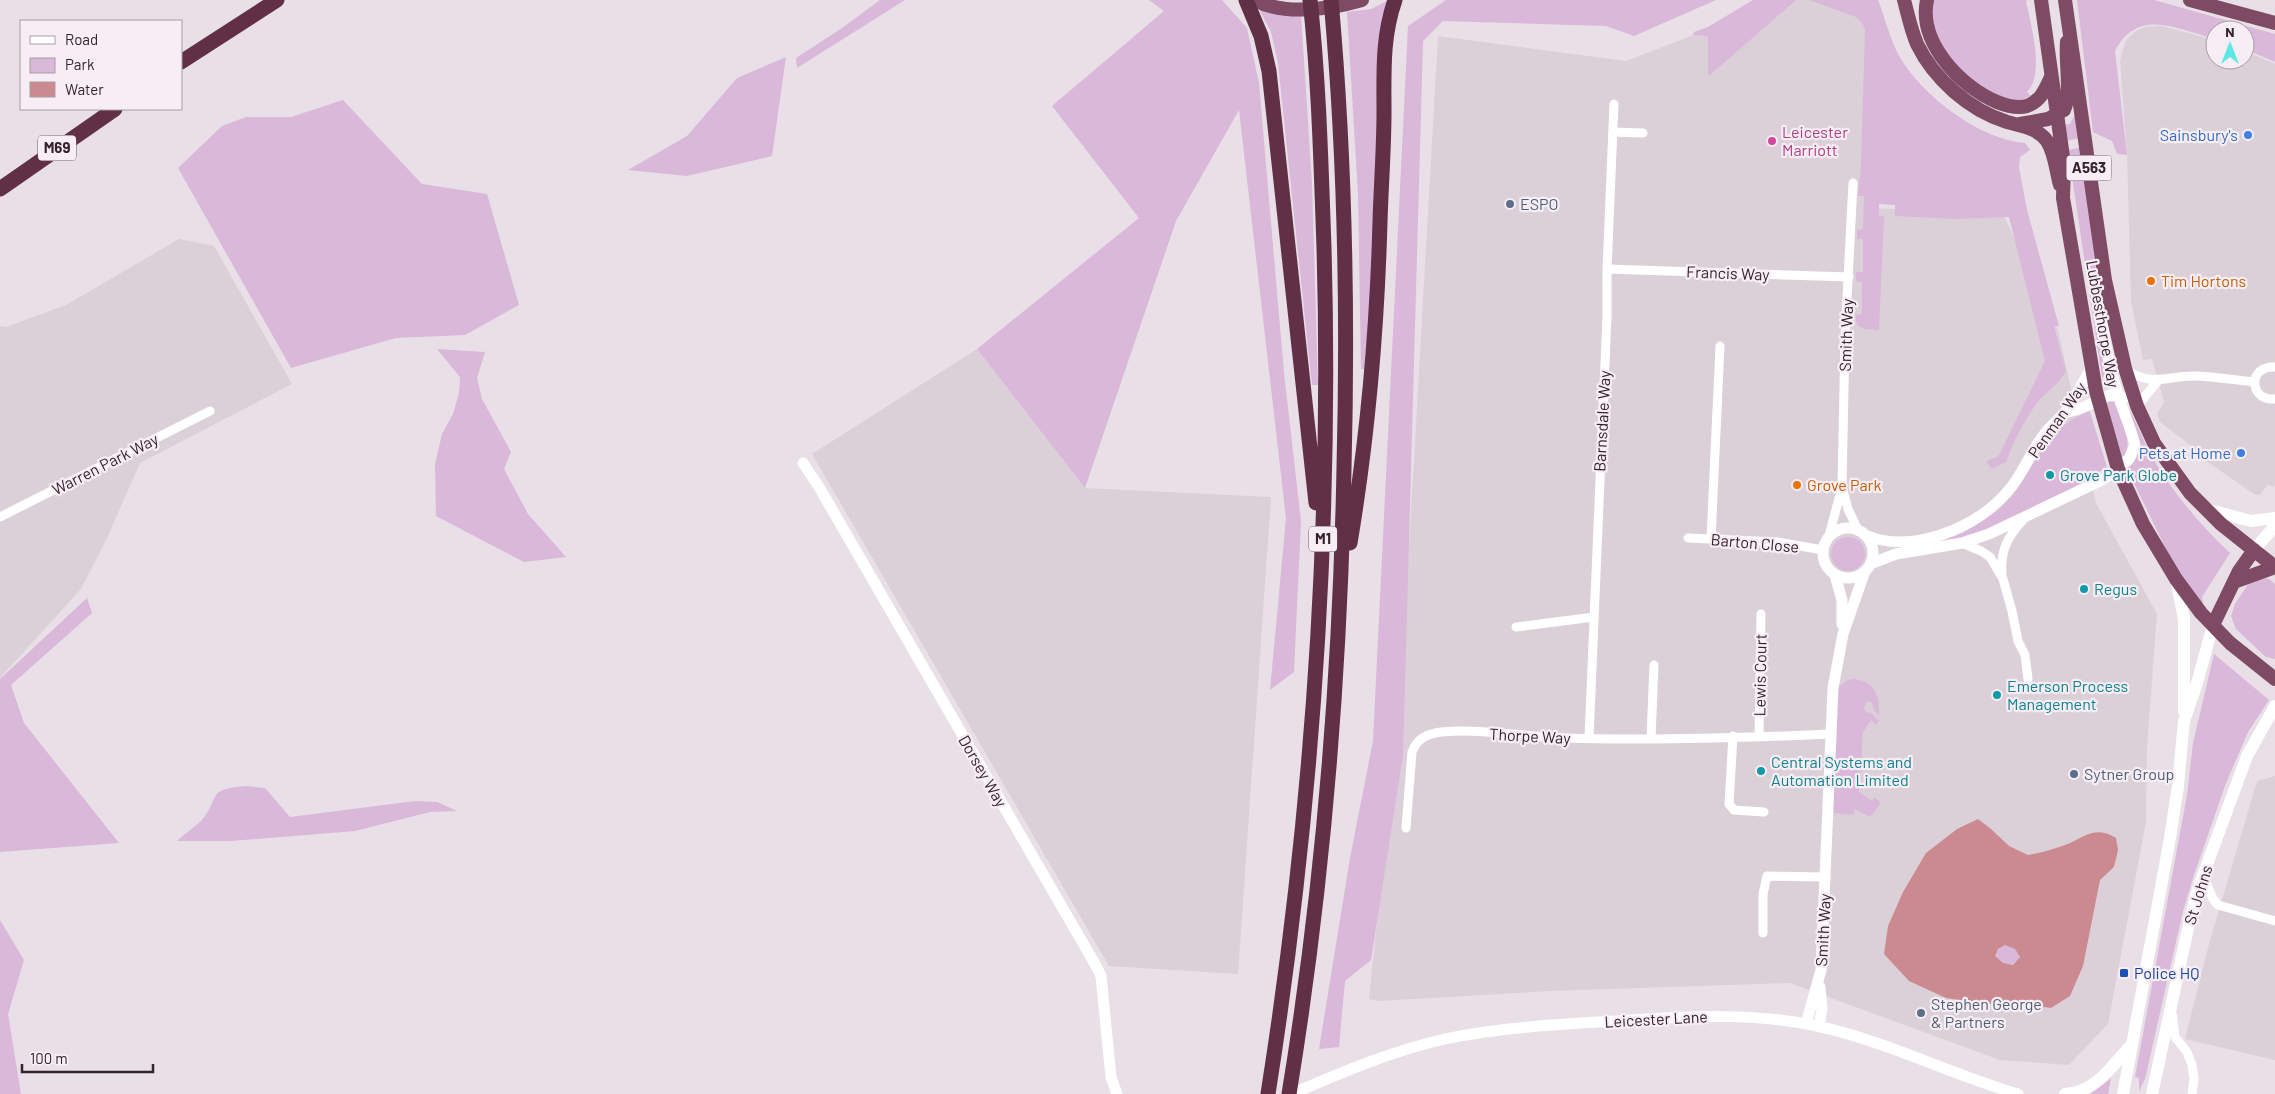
<svg xmlns="http://www.w3.org/2000/svg" width="2275" height="1094" viewBox="0 0 2275 1094" font-family="Barlow,sans-serif">
	<style>
		.built { fill: #dcd0d8 }
		.green { fill: #d9b8d9 }
		.water { fill: #cb8990; fill-rule: evenodd }
		.lines { fill: none; stroke-linecap: round; stroke-linejoin: round }
		.minor { stroke: #fff; stroke-width: 9 }
		.tertiary { stroke: #fff; stroke-width: 11 }
		.secondary { stroke: #fff; stroke-width: 12 }
		.trunk { stroke: #7e4a64; stroke-width: 14 }
		.motorway { stroke: #612f46; stroke-width: 15 }
		.shop-dot { fill: #3f7fe0; stroke: #f6eef4; stroke-width: 2 }
		.hotel-dot { fill: #d1479c; stroke: #f6eef4; stroke-width: 2 }
		.service-dot { fill: #5c6f8a; stroke: #f6eef4; stroke-width: 2 }
		.food-dot { fill: #e8710a; stroke: #f6eef4; stroke-width: 2 }
		.culture-dot { fill: #0f9aa8; stroke: #f6eef4; stroke-width: 2 }
		.transit-dot { fill: #1a4fb4; stroke: #f6eef4; stroke-width: 2 }
		.labels { text-anchor: middle; stroke-width: 4.5; stroke-linejoin: round; paint-order: stroke }
		.shield { fill: #f6eef4; stroke: #705e69; stroke-width: 1 }
		.shield-label { font-size: 15px; font-weight: bold; fill: #37212d }
		.hotel-label { font-size: 16px; fill: #b23c85; stroke: #f6eef4; text-anchor: start }
		.shop-label { font-size: 16px; fill: #366cbe; stroke: #f6eef4; text-anchor: end }
		.service-label { font-size: 16px; fill: #4e5e75; stroke: #f6eef4; text-anchor: start }
		.street-label { font-size: 16px; fill: #37212d; stroke: #f6eef4 }
		.food-label { font-size: 16px; fill: #c56008; stroke: #f6eef4; text-anchor: start }
		.culture-label { font-size: 16px; fill: #0d838f; stroke: #f6eef4; text-anchor: start }
		.transit-label { font-size: 16px; fill: #164399; stroke: #f6eef4; text-anchor: start }
	</style>
	<rect width="100%" height="100%" fill="#e9dfe6"/>
	<path class="built" d="M1771,0h47l48,17 4,191 133,6 55,116 38,173 61,111 -10,132 -1,76 -38,202 -39,41 -69,-5 -210,-77 -239,8 -172,10 -10,-2 32,-311 37,-652 188,25 78,-30z
		M2161,26l54,14v20h30v-9l30,13v420l-2,3 -5,-3 -8,11 -6,-1 -52,-36 1,-3 -43,-33 -3,-8 7,-12 -12,-43 -9,1 -12,-59 -4,-147 -7,-94 6,-20 10,-9 9,-4z
		M179,239l35,7 78,138 -152,79 -33,75 -26,51 -81,89v-352l6,1 60,-22z
		M977,349l108,139 186,9 -33,477 -129,-8 -297,-512z
		M2275,776v284l-90,-21 24,-95 48,-163z"/>
	<path class="green" d="M880,0h25l-108,68 -1,-10 46,-30z
		M1149,0h73l25,28 12,55 25,290 17,148 -7,151 -24,18 16,-172 -47,-408 -63,111 -91,267 -108,-139 162,-131 -87,-112 112,-95z
		M1389,0l-22,369h-6l-3,-175 -11,-182 24,-3z
		M1446,0h270l-82,36 -28,-10 -163,-5 -20,20 -20,714 -32,205 -26,21 -6,66 -20,2 31,-191 23,-117 35,-715z
		M1753,0h43l-86,75h-2v-39l-15,-1 1,-3 14,-5z
		M1809,0h69c7,18 11,36 20,54 22,40 80,85 127,89l5,7 -10,7 -1,10 8,43 32,116h-5l12,45c-7,13 -20,21 -29,32 -14,19 -23,38 -31,59l-14,7 -5,-6 1,-3 10,-3 47,-96 -36,-144 -55,2 -59,-3v-11l-16,-1v12h5l-5,114 -15,-1 -7,-4 -2,-10 7,-1v-32l-6,-1v-9h7v-33h-6v-9l6,-1 1,-33h-6l3,-31 4,-135 -3,-7 -6,-6z
		M1931,0h97l-2,1c5,24 19,73 1,91l4,4 -15,6 -25,-8 -34,-24 -25,-41z
		M2077,0h77l121,34v28l-30,-13v-19h-30v9c-38,-10 -77,-32 -100,12l12,104 -10,-1 -5,-13 -19,-9z
		M1259,9l42,6 11,168 6,202h-6l-34,-322 -7,-31z
		M786,57l-14,99 -85,20 -59,-6 59,-34 50,-58z
		M343,100l79,84 65,10 32,111 -54,30 -69,3 -105,30 -113,-200 44,-42 24,-9h45z
		M2077,110l3,28 -14,3 -2,-16 6,-1z
		M2083,147l12,96 2,87 10,46 -5,1 -34,-227z
		M437,349l48,3 -8,26 5,21 29,53 -7,17 24,45 38,43 -42,5 -88,-46 -1,-52 7,-30 11,-20 6,-21 1,-16z
		M2115,401c5,16 21,44 7,57l-16,-56z
		M2126,406c6,4 20,41 26,51 21,36 48,68 78,96l-28,44 1,7 -32,-45 -44,-90c22,-17 7,-41 -1,-63z
		M2089,409l18,58 -34,21 -91,43 -31,10 -53,8v-3l64,-13 26,-16 26,-24 35,-53 14,-14z
		M1831 554a17 17 0 1 1 34 0a17 17 0 1 1-34 0Z
		M2261,577l8,2 6,5v75l-9,-2 -30,-28 -5,-13 4,-12 14,-21z
		M87,598l5,15 -81,72 13,38 95,120 -119,9v-173z
		M2214,654l55,46 -21,32 -22,51 -32,92 -11,36 -38,168 -6,12v-13l-4,-1 52,-282 6,-52z
		M1852,679c23,1 28,16 27,36l-5,-5 -2,-8h-6l-2,6 2,4 5,1 8,8 -3,4 -5,-5 -8,12 -4,60 13,9 3,-4 6,6 -11,14 -15,-8 -2,6 -18,-2 -5,-4 8,-121 8,-7z
		M245,786l20,2 25,29 125,-16 22,1 20,9 -27,1 -75,19 -124,10h-54c7,-7 18,-14 24,-20 21,-24 3,-31 44,-35z
		M0,920l24,40 -16,54 13,80h-21z
		M2005,945l10,4 5,8 -7,8 -10,-2 -8,-7 3,-7z
		M2111,1078l-3,16h-18z"/>
	<path class="water" d="M1978,819l13,10 18,17 19,9c13,-2 25,-6 37,-10 21,-8 29,-20 51,-7l2,12 -4,17 -14,13 -17,86 -13,30 -19,12 -27,-4h-40l-38,-6 -37,-17 -25,-27 4,-28 15,-34 23,-39 31,-24zM2005,945l10,4 5,8 -7,8 -10,-2 -8,-7 3,-7z"/>
	<g class="lines">
		<path class="minor" d="M1613,132l30,1
			M1607,269l242,8
			M2275,367c-27,-2 -27,34 0,32
			M2126,370c30,18 40,5 71,6 19,1 39,4 58,6
			M2137,406l20,-24
			M1842,487l6,22 10,21
			M0,517l210,-106
			M1829,536l13,-49 3,-150 8,-154
			M1688,538l89,4 46,8
			M1711,539l9,-193
			M1962,543l19,8 9,6 13,22 9,32 6,30 7,14 3,24
			M2002,574c-2,-24 6,-38 22,-55
			M1516,627l78,-10
			M1733,736l-4,68 5,6 30,2
			M1759,736l2,-122
			M1589,738l18,-422v-47l7,-165
			M1651,738l3,-73
			M1406,828l6,-76c5,-13 14,-18 29,-20 41,-4 83,5 124,6 88,3 178,0 265,-4
			M2203,875l10,24 5,6 57,16
			M1763,933v-39l4,-18 59,1
			M2172,1013l3,24 12,15 5,13 2,14 -2,15"/>
		<path class="tertiary" d="M2065,413l17,-5 28,-13 14,3
			M803,463l16,24 276,477 6,12 10,101 6,17
			M1823 553a25 25 0 1 1 50 0a25 25 0 1 1-50 0Z
			M1865,535c47,20 113,-7 144,-45 14,-16 21,-37 34,-54 6,-9 14,-15 21,-22 4,-5 6,-11 10,-16 7,-12 13,-21 18,-33
			M1870,564l26,-10 66,-11 27,-9 115,-55 25,-20 6,-14c-4,-16 -11,-32 -16,-47 -12,-37 -19,-72 -15,-110
			M1835,575l7,25v24
			M1806,1024l15,-54 12,-282 10,-54 22,-63
			M1819,1026l3,-17 -2,-22
			M1292,1094c50,-22 100,-43 153,-55 61,-13 126,-15 188,-19 62,-4 123,-7 184,6 69,15 133,48 201,68"/>
		<path class="secondary" d="M2206,509l45,12 24,-3
			M2254,550l21,-24
			M2176,579l8,40v92
			M2065,1094c31,-2 47,-28 66,-49
			M2123,1094l47,-256 8,-52 6,-65 13,-38 16,-58
			M2152,1094l38,-175 8,-30 49,-133 28,-50"/>
		<path class="trunk" d="M1255,0c29,16 76,9 107,0
			M1904,0c4,15 7,30 13,44 17,35 52,66 90,78 14,4 31,6 40,19 8,12 9,30 13,44
			M1927,0c-9,43 34,87 70,102 10,4 20,7 30,4 14,-5 19,-18 24,-29
			M2041,0l23,164 -1,34 33,193 22,78 25,55 33,55 25,34 29,30 45,36
			M2065,0l40,280 20,88 12,38 17,37 36,50 31,31 54,43
			M2190,0l85,23
			M2020,124l28,-5 16,-9c8,-18 1,-47 3,-68
			M2234,582l41,-15
			M2213,625l26,-54 15,-21"/>
		<path class="motorway" d="M1246,0l15,36 8,35 47,432
			M181,62l96,-62
			M0,189l115,-80
			M1350,543c18,-107 27,-213 30,-321 1,-36 4,-73 4,-110 0,-39 -2,-75 11,-112
			M1268,1094c44,-280 64,-563 56,-846 -3,-83 -5,-166 -14,-248
			M1289,1094c34,-207 51,-416 55,-626 4,-156 1,-313 -13,-468"/>
	</g>
	<g class="shop-dot">
		<circle cx="2248" cy="135" r="5"/>
		<circle cx="2241" cy="453" r="5"/>
	</g>
	<circle class="hotel-dot" cx="1772" cy="141" r="5"/>
	<g class="service-dot">
		<circle cx="1510" cy="204" r="5"/>
		<circle cx="2074" cy="774" r="5"/>
		<circle cx="1921" cy="1013" r="5"/>
	</g>
	<g class="food-dot">
		<circle cx="2151" cy="281" r="5"/>
		<circle cx="1797" cy="485" r="5"/>
	</g>
	<g class="culture-dot">
		<circle cx="2050" cy="475" r="5"/>
		<circle cx="2084" cy="589" r="5"/>
		<circle cx="1997" cy="695" r="5"/>
		<circle cx="1761" cy="771" r="5"/>
	</g>
	<rect class="transit-dot" x="2119" y="968" width="10" height="10" rx="2.5"/>
	<g class="labels">
		<g class="shield">
			<rect x="38" y="135.5" width="38" height="25" rx="4"/>
			<rect x="2066.5" y="155.5" width="45" height="25" rx="4"/>
			<rect x="1309" y="526.5" width="28" height="25" rx="4"/>
		</g>
		<g class="shield-label">
			<text x="57" y="153">M69</text>
			<text x="2089" y="173">A563</text>
			<text x="1323" y="544">M1</text>
		</g>
		<g class="hotel-label">
			<text x="1782" y="138">Leicester<tspan x="1782" dy="18">Marriott</tspan></text>
		</g>
		<g class="shop-label">
			<text x="2238" y="141">Sainsbury's</text>
			<text x="2231" y="459">Pets at Home</text>
		</g>
		<g class="service-label">
			<text x="1520" y="210">ESPO</text>
			<text x="2084" y="780">Sytner Group</text>
			<text x="1931" y="1010">Stephen George<tspan x="1931" dy="18">&amp; Partners</tspan></text>
		</g>
		<g class="street-label">
			<text transform="translate(1728 273) rotate(2)" y="6">Francis Way</text>
			<text transform="translate(2103 324) rotate(80)" y="6">Lubbesthorpe Way</text>
			<text transform="translate(1846 335) rotate(-88)" y="6">Smith Way</text>
			<text transform="translate(2057 420) rotate(-55)" y="6">Penman Way</text>
			<text transform="translate(1602 421) rotate(-87)" y="6">Barnsdale Way</text>
			<text transform="translate(105 464) rotate(-27)" y="6">Warren Park Way</text>
			<text transform="translate(1755 543) rotate(5)" y="6">Barton Close</text>
			<text transform="translate(1760 675) rotate(-89)" y="6">Lewis Court</text>
			<text transform="translate(1530 736) rotate(3)" y="6">Thorpe Way</text>
			<text transform="translate(983 771) rotate(60)" y="6">Dorsey Way</text>
			<text transform="translate(2198 895) rotate(-73)" y="6">St Johns</text>
			<text transform="translate(1823 930) rotate(-87)" y="6">Smith Way</text>
			<text transform="translate(1656 1019) rotate(-3)" y="6">Leicester Lane</text>
		</g>
		<g class="food-label">
			<text x="2161" y="287">Tim Hortons</text>
			<text x="1807" y="491">Grove Park</text>
		</g>
		<g class="culture-label">
			<text x="2060" y="481">Grove Park Globe</text>
			<text x="2094" y="595">Regus</text>
			<text x="2007" y="692">Emerson Process<tspan x="2007" dy="18">Management</tspan></text>
			<text x="1771" y="768">Central Systems and<tspan x="1771" dy="18">Automation Limited</tspan></text>
		</g>
		<g class="transit-label">
			<text x="2134" y="979">Police HQ</text>
		</g>
	</g>
	<rect x="20" y="20" width="162" height="90" fill="#f6eef4" stroke="#aa9ca4"/>
	<rect x="30" y="36" width="25" height="8" fill="#ffffff" stroke="#aa9ca4"/>
	<text x="65" y="45" font-size="15" fill="#37212d">Road</text>
	<rect x="30" y="58" width="25" height="15" fill="#d9b8d9" stroke="#aa9ca4"/>
	<text x="65" y="70" font-size="15" fill="#37212d">Park</text>
	<rect x="30" y="82" width="25" height="15" fill="#cb8990" stroke="#aa9ca4"/>
	<text x="65" y="95" font-size="15" fill="#37212d">Water</text>
	<g transform="translate(2230 45)"><circle r="24" fill="#f6eef4" stroke="#aa9ca4"/>
	<path d="M0-4L9 19L0 12L-9 19Z" fill="#5de8e6"/>
	<text y="-8" font-size="14" font-weight="bold" text-anchor="middle" fill="#37212d">N</text>
	</g>
	<path d="M22 1064v8h131v-8" fill="none" stroke="#37212d" stroke-width="2.5"/>
	<text x="30" y="1064" font-size="15" fill="#37212d" stroke="#f6eef4" stroke-width="4" paint-order="stroke">100 m</text>
</svg>
